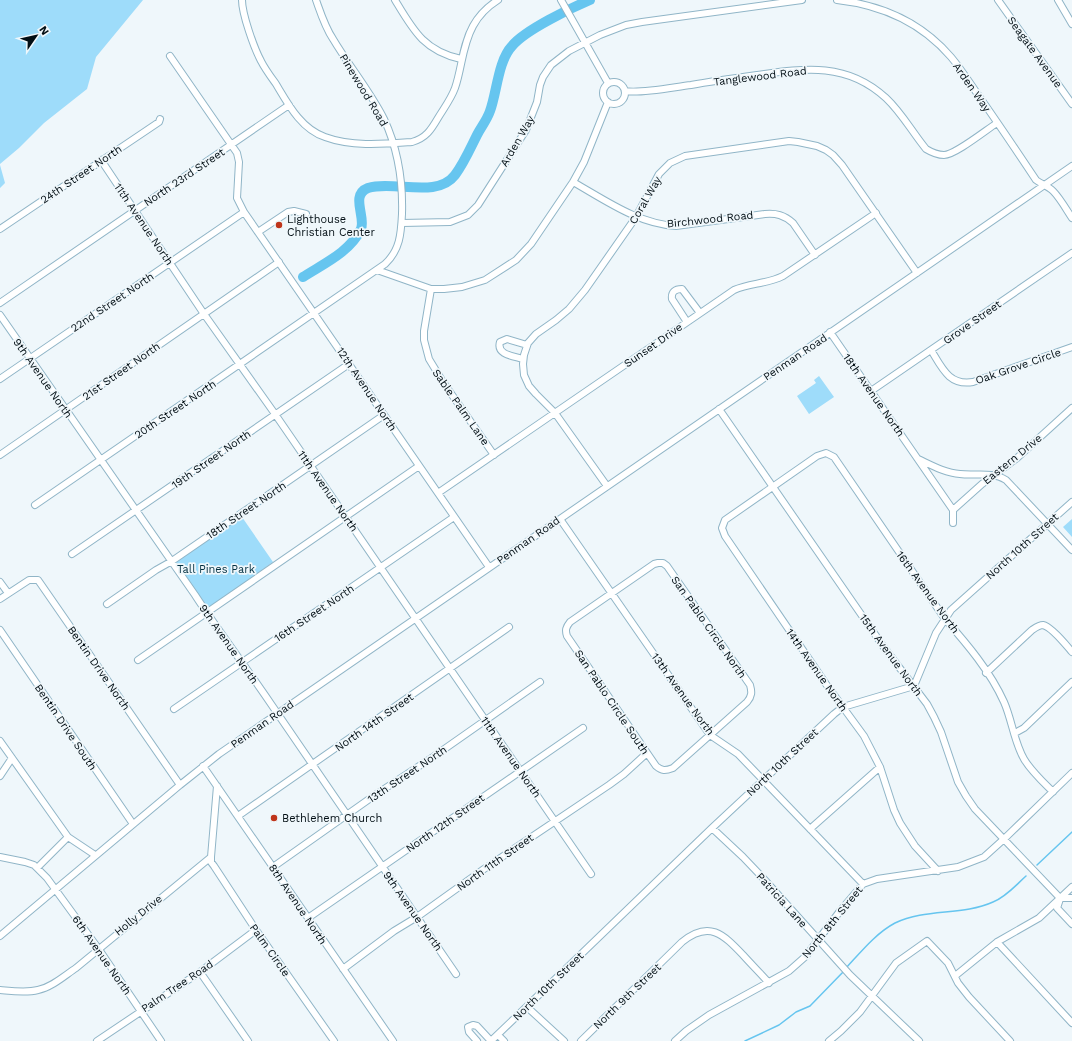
<svg xmlns="http://www.w3.org/2000/svg" width="1072" height="1041" viewBox="0 0 1072 1041" font-family="'Work Sans',sans-serif">
	<style>
		.green { fill: #9edcfa }
		.lines { fill: none; stroke-linecap: round; stroke-linejoin: round }
		.stream { stroke: #66c5ef; stroke-width: 1.5 }
		.river { stroke: #66c5ef; stroke-width: 10 }
		.minor-casing { stroke: #90b5c7; stroke-width: 8 }
		.minor { stroke: #fff; stroke-width: 6 }
		.poi-dot { fill: #bf341a; stroke: #eff7fb; stroke-width: 1.5 }
		.labels { text-anchor: middle; stroke-width: 3.5; stroke-linejoin: round; paint-order: stroke }
		.street-label { font-size: 11px; fill: #020e14; stroke: #eff7fb }
		.poi-label { font-size: 11px; fill: #020e14; stroke: #eff7fb; text-anchor: start }
		.park-label { font-size: 11px; fill: #033041; stroke: #eff7fb }
	</style>
	<rect width="100%" height="100%" fill="#eff7fb"/>
	<path class="green" d="M0,0h143l-47,57 -9,32 -43,34 -25,25 -19,16z
		M0,165l5,18 -5,5z
		M819,376l15,21 -25,17 -12,-18 19,-13 -2,-3z
		M242,517l31,45 -65,47 -32,-47z
		M1072,519v18l-9,-10z"/>
	<g class="lines">
		<path class="stream" d="M1037,865l35,-33
			M846,968c14,-15 30,-35 49,-45 31,-15 67,-7 98,-21 13,-5 23,-17 33,-26
			M745,1041l34,-16 17,-13 14,-6 34,-35"/>
		<path class="river" d="M303,277c20,-13 47,-25 58,-48 5,-12 -11,-34 7,-41 26,-8 69,11 87,-13 9,-12 15,-26 22,-40 4,-8 10,-15 13,-24 7,-19 8,-50 22,-65 13,-16 59,-38 78,-46"/>
		<defs>
			<path id="minor" d="M242,0c0,14 12,48 19,61 4,8 10,16 15,23 12,20 25,45 49,53 27,10 59,7 87,5 14,-4 19,-12 26,-24 6,-10 13,-19 17,-30 7,-20 7,-42 18,-62 6,-11 14,-19 25,-26
				M395,0c18,30 29,51 66,59
				M561,0l47,83
				M837,0c45,5 84,22 114,57 11,13 20,28 30,42 19,27 37,54 55,81 5,4 12,6 17,11 7,7 13,18 19,27
				M998,0l74,104
				M1058,0l14,24
				M170,56l67,97 2,9 -2,36 7,14 245,355
				M603 93a11 11 0 1 1 22 0a11 11 0 1 1-22 0Z
				M625,91c15,3 49,-4 66,-6 22,-4 44,-7 66,-10 49,-7 90,-13 129,23 16,15 26,34 40,51 5,3 11,6 18,6 11,0 42,-25 53,-32
				M101,160l103,154 71,100 316,460
				M573,182c32,18 65,42 103,44l89,-12c11,-1 19,1 28,9l22,32
				M402,223l48,-1 18,-7 10,-10 48,-75 11,-28 3,-17 3,-8 8,-12 18,-14 31,-16 26,-10 16,-3 160,-22
				M0,229l159,-107 1,-3
				M258,232l30,-20 6,-1 12,3
				M377,270l54,19h13l18,-2 23,-7 31,-20 15,-16 42,-62 11,-20 24,-60
				M431,289l-7,42v9l5,19 14,23 51,73
				M0,303l289,-198
				M0,315l195,280c24,37 51,72 76,109 61,90 123,180 185,270
				M687,322l-15,-23c-1,-7 3,-10 10,-10l18,24
				M830,332l123,178
				M931,350c11,18 18,36 42,32l99,-35
				M523,359c-9,-3 -27,-4 -23,-17l7,-3 20,6
				M0,379l244,-167
				M871,391l201,-138
				M719,409l164,237 44,58 7,13 7,15 17,50 8,14 9,13 85,89h12
				M0,455l279,-193
				M918,459c13,6 27,14 42,15 15,2 32,-3 46,6l66,70
				M607,486l-52,-73 -19,-19 -7,-8 -5,-11 -1,-11 1,-9 4,-12 8,-9 20,-14 13,-11 16,-19 51,-73 23,-43 11,-11 15,-7 104,-15 9,1 19,4 9,4 7,5 9,10 75,108
				M438,493l296,-203c16,-7 33,-6 49,-14l93,-63
				M35,505l350,-241c15,-14 16,-30 17,-50 1,-33 -4,-65 -18,-95 -14,-28 -35,-53 -51,-80 -8,-12 -12,-25 -17,-39
				M953,510l29,-26 35,-26 55,-50
				M560,519l150,216 28,19 125,130
				M953,523v-13
				M72,554l277,-190
				M658,563h5l4,3 83,119c2,7 2,11 -3,17l-74,66c-8,3 -11,3 -17,-2l-89,-130c-2,-6 -1,-9 3,-14l84,-58z
				M0,582l8,11
				M0,599l29,-19h9l142,205
				M107,604l49,-34 16,-9 212,-146
				M0,630l133,194
				M138,660l281,-194
				M986,673l46,-43c3,-2 7,-5 11,-5 9,2 23,20 29,27
				M174,709l280,-192
				M1015,733l9,-5 48,-46
				M0,741l68,96 27,18
				M203,766l190,275
				M0,776l12,-18
				M238,816l271,-189
				M712,828l31,29 20,21 87,97 69,66
				M810,829l70,-62
				M0,857l25,5 9,3 13,13 51,70 63,93
				M211,857v5l3,4 42,64 78,111
				M273,867l102,-72 58,-38 107,-75
				M37,868l31,-31
				M938,871l-23,-25 -15,-23 -6,-13 -14,-43 -16,-31 -38,-52 -101,-148 -3,-8 3,-8 92,-64 9,-3 8,4 111,162c22,25 45,52 59,83 8,18 10,40 20,57 7,12 19,23 29,33
				M1060,899l-3,9 15,16
				M308,918l275,-190
				M0,936l180,-151 39,-31 853,-588
				M997,942l75,81
				M343,969l51,-38 23,-14 67,-48 125,-84 15,-11 23,-21
				M200,972l48,69
				M955,976l42,-34 42,-24 33,-31
				M0,990c12,1 26,3 38,0 14,-3 26,-14 38,-22l135,-111 6,-71
				M527,1007l37,34
				M498,1035l6,6
				M97,1041l103,-69 56,-42
				M477,1041l-8,-9 -1,-5 5,-2 4,1 14,15 221,-213 122,-114 9,-7 71,-21 22,-53 15,-23 121,-108
				M581,1041l101,-99c27,-22 41,-8 61,13 9,10 18,19 26,28
				M675,1041l11,-10 23,-16 80,-44 17,-15 34,-45 23,-27 14,-5 81,-12 26,-10 20,-18 68,-66
				M829,1041l12,-10 19,-19 36,-49 31,-22 21,22 10,20 11,14 41,44"/>
		</defs>
		<use href="#minor" class="minor-casing"/>
		<use href="#minor" class="minor"/>
	</g>
	<g class="poi-dot">
		<circle cx="279" cy="225" r="4"/>
		<circle cx="274" cy="818" r="4"/>
	</g>
	<g class="labels">
		<g class="street-label">
			<text transform="translate(1035 52) rotate(54)" y="4">Seagate Avenue</text>
			<text transform="translate(760 76) rotate(-7)" y="4">Tanglewood Road</text>
			<text transform="translate(972 87) rotate(55)" y="4">Arden Way</text>
			<text transform="translate(364 90) rotate(59)" y="4">Pinewood Road</text>
			<text transform="translate(517 141) rotate(-60)" y="4">Arden Way</text>
			<text transform="translate(81 174) rotate(-34)" y="4">24th Street North</text>
			<text transform="translate(184 177) rotate(-34)" y="4">North 23rd Street</text>
			<text transform="translate(645 200) rotate(-60)" y="4">Coral Way</text>
			<text transform="translate(710 219) rotate(-6)" y="4">Birchwood Road</text>
			<text transform="translate(144 224) rotate(56)" y="4">11th Avenue North</text>
			<text transform="translate(112 302) rotate(-34)" y="4">22nd Street North</text>
			<text transform="translate(972 322) rotate(-35)" y="4">Grove Street</text>
			<text transform="translate(653 345) rotate(-35)" y="4">Sunset Drive</text>
			<text transform="translate(795 357) rotate(-34)" y="4">Penman Road</text>
			<text transform="translate(1018 366) rotate(-19)" y="4">Oak Grove Circle</text>
			<text transform="translate(121 371) rotate(-35)" y="4">21st Street North</text>
			<text transform="translate(43 378) rotate(55)" y="4">9th Avenue North</text>
			<text transform="translate(367 389) rotate(56)" y="4">12th Avenue North</text>
			<text transform="translate(874 395) rotate(55)" y="4">18th Avenue North</text>
			<text transform="translate(461 407) rotate(55)" y="4">Sable Palm Lane</text>
			<text transform="translate(175 409) rotate(-34)" y="4">20th Street North</text>
			<text transform="translate(211 459) rotate(-35)" y="4">19th Street North</text>
			<text transform="translate(1012 459) rotate(-39)" y="4">Eastern Drive</text>
			<text transform="translate(328 491) rotate(55)" y="4">11th Avenue North</text>
			<text transform="translate(246 510) rotate(-34)" y="4">18th Street North</text>
			<text transform="translate(528 540) rotate(-35)" y="4">Penman Road</text>
			<text transform="translate(1022 546) rotate(-42)" y="4">North 10th Street</text>
			<text transform="translate(928 592) rotate(54)" y="4">16th Avenue North</text>
			<text transform="translate(314 613) rotate(-34)" y="4">16th Street North</text>
			<text transform="translate(709 627) rotate(55)" y="4">San Pablo Circle North</text>
			<text transform="translate(229 644) rotate(55)" y="4">9th Avenue North</text>
			<text transform="translate(891 655) rotate(54)" y="4">15th Avenue North</text>
			<text transform="translate(99 668) rotate(55)" y="4">Bentin Drive North</text>
			<text transform="translate(817 670) rotate(55)" y="4">14th Avenue North</text>
			<text transform="translate(683 694) rotate(54)" y="4">13th Avenue North</text>
			<text transform="translate(612 702) rotate(56)" y="4">San Pablo Circle South</text>
			<text transform="translate(374 722) rotate(-35)" y="4">North 14th Street</text>
			<text transform="translate(262 724) rotate(-35)" y="4">Penman Road</text>
			<text transform="translate(66 727) rotate(56)" y="4">Bentin Drive South</text>
			<text transform="translate(511 757) rotate(55)" y="4">11th Avenue North</text>
			<text transform="translate(782 762) rotate(-43)" y="4">North 10th Street</text>
			<text transform="translate(407 774) rotate(-34)" y="4">13th Street North</text>
			<text transform="translate(445 823) rotate(-35)" y="4">North 12th Street</text>
			<text transform="translate(495 862) rotate(-35)" y="4">North 11th Street</text>
			<text transform="translate(782 900) rotate(48)" y="4">Patricia Lane</text>
			<text transform="translate(298 904) rotate(56)" y="4">8th Avenue North</text>
			<text transform="translate(413 911) rotate(55)" y="4">9th Avenue North</text>
			<text transform="translate(138 915) rotate(-39)" y="4">Holly Drive</text>
			<text transform="translate(832 922) rotate(-51)" y="4">North 8th Street</text>
			<text transform="translate(270 950) rotate(55)" y="4">Palm Circle</text>
			<text transform="translate(102 955) rotate(55)" y="4">6th Avenue North</text>
			<text transform="translate(177 986) rotate(-34)" y="4">Palm Tree Road</text>
			<text transform="translate(548 986) rotate(-44)" y="4">North 10th Street</text>
			<text transform="translate(627 996) rotate(-44)" y="4">North 9th Street</text>
		</g>
		<g class="poi-label">
			<text x="287" y="223">Lighthouse<tspan x="287" dy="13">Christian Center</tspan></text>
			<text x="282" y="822">Bethlehem Church</text>
		</g>
		<g class="park-label">
			<text x="216" y="573">Tall Pines Park</text>
		</g>
	</g>
	<g transform="translate(36 36) rotate(56)" stroke="#eff7fb" stroke-width="3" paint-order="stroke">
	<path d="M0-3L7 15L0 10L-7 15Z" fill="#020e14"/>
	<text y="-6" font-size="11" font-weight="bold" text-anchor="middle" fill="#020e14">N</text>
	</g>
</svg>
